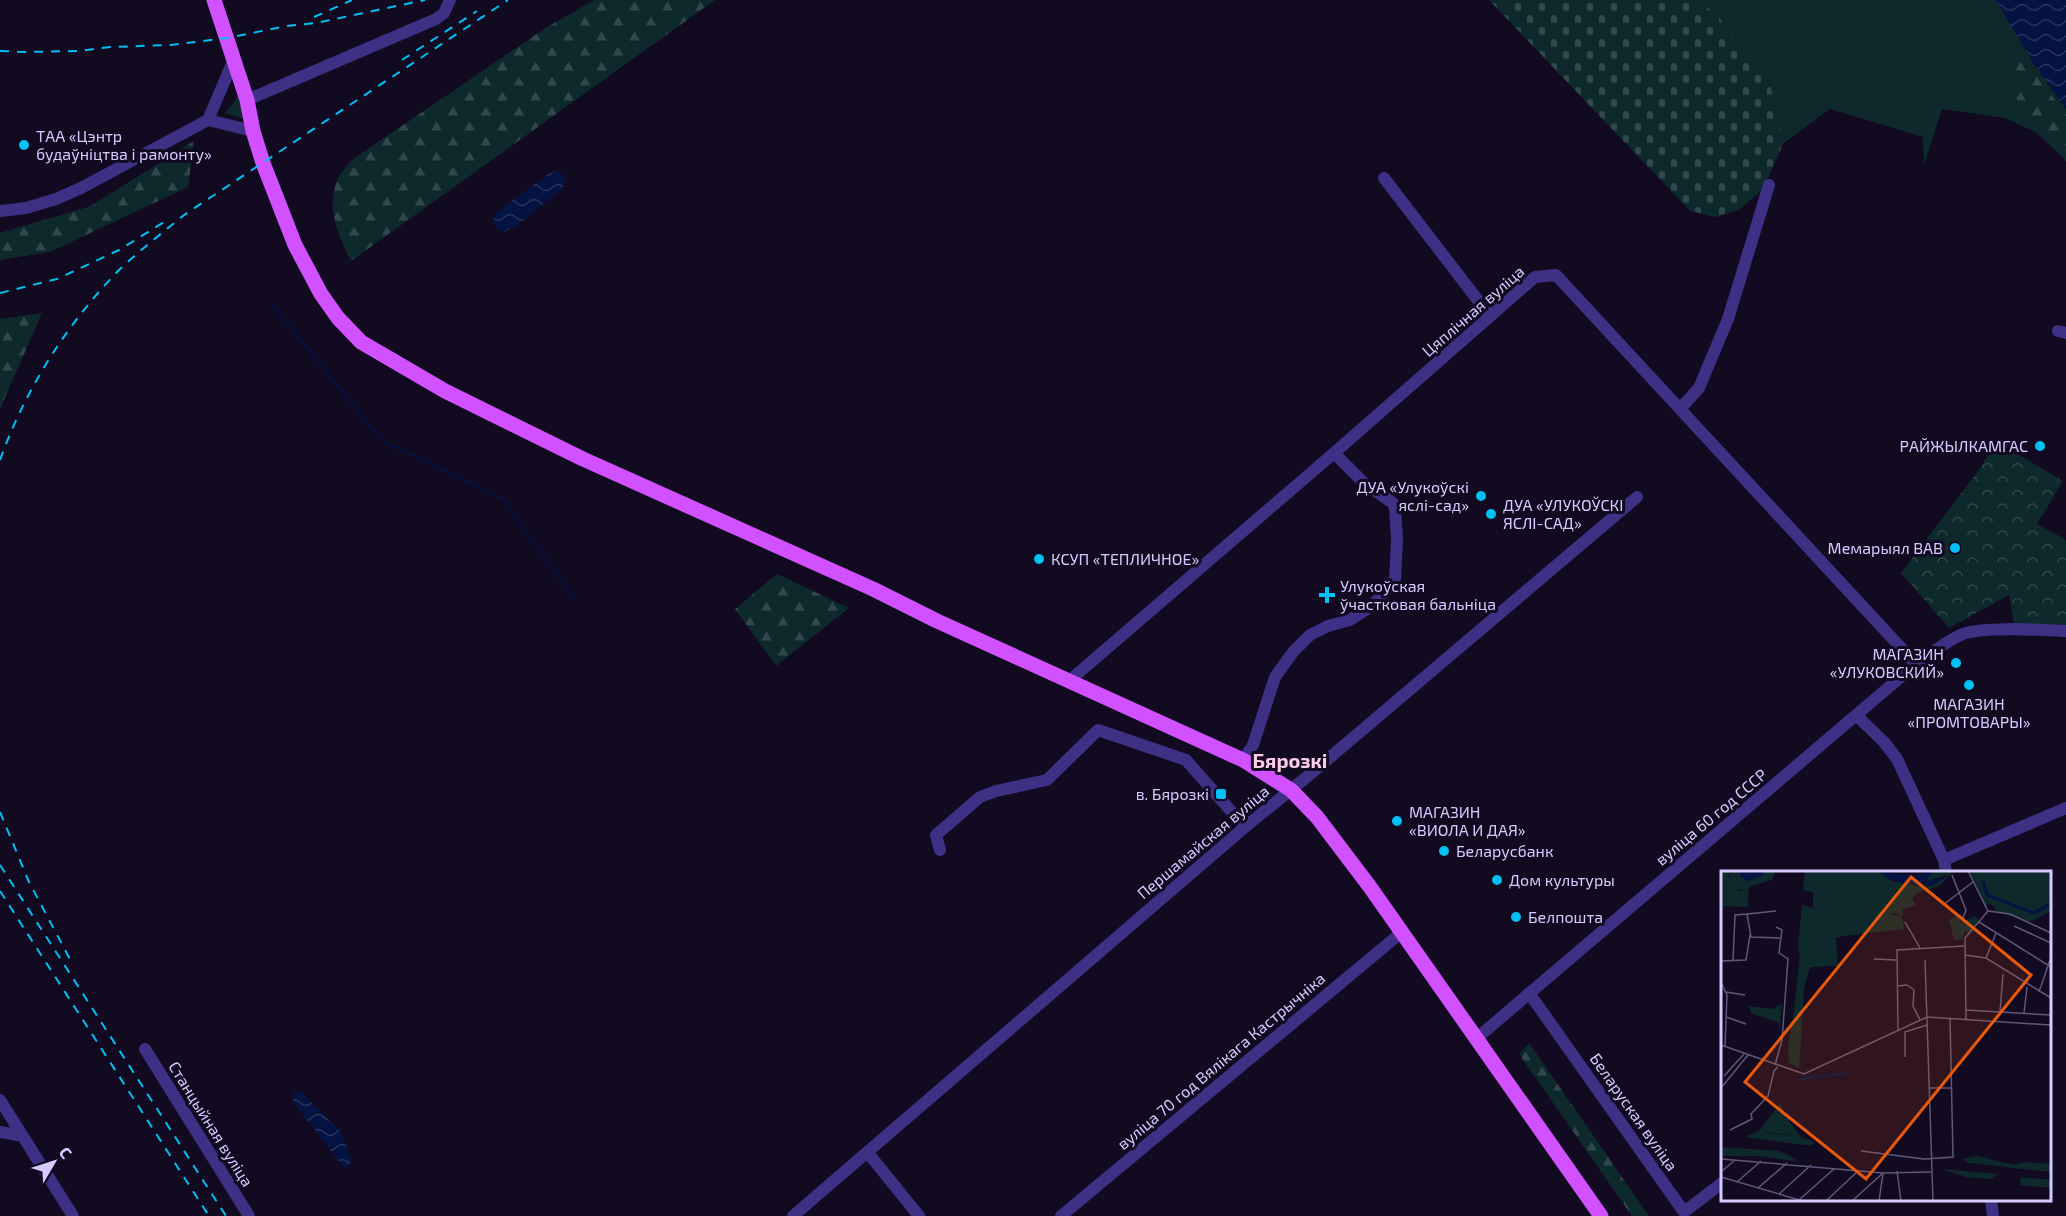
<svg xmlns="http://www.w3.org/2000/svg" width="2066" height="1216" viewBox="0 0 2066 1216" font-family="'Exo 2',sans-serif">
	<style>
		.grass { fill: #0d292b }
		.forest { fill: url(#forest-firs) }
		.cemetery { fill: url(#cemetery-stones) }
		.park { fill: url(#park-crowns) }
		.water { fill: url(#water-waves) }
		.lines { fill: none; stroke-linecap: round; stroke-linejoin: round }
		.stream { stroke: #041341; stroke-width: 2 }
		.minor { stroke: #3d3085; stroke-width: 12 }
		.major { stroke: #d251ff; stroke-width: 15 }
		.rail { stroke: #00c1f5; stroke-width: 2; stroke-dasharray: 9 8; stroke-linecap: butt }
		.poi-dot { fill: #00c1f5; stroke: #110a21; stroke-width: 2 }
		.labels { text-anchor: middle; stroke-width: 6; stroke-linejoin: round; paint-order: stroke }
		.poi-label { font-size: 16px; fill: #d6caff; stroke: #110a21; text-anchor: start }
		.street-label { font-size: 16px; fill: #d6caff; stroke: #110a21 }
		.quarter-label { font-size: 20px; font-weight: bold; fill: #ffcce7; stroke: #110a21 }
		.inset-river { fill: none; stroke: #041341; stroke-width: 3 }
		.inset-road { fill: none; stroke: #60577a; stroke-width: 1.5 }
		.view { fill: #e8590c; fill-opacity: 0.15; stroke: #e8590c; stroke-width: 3 }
		.inset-edge { fill: none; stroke: #d6caff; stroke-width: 3 }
	</style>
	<defs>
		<pattern id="forest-firs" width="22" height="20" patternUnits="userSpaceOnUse" patternTransform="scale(1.5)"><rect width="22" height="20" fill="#0d292b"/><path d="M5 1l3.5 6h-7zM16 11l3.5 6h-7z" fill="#30474b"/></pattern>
		<pattern id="cemetery-stones" width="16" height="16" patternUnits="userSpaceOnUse" patternTransform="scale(1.5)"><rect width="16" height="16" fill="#0d292b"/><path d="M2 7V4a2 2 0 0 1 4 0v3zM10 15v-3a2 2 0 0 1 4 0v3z" fill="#30474b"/></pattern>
		<pattern id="park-crowns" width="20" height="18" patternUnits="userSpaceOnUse" patternTransform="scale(1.5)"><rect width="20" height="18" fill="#0d292b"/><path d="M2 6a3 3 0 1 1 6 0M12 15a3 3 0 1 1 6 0" fill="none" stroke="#30474b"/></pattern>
		<pattern id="water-waves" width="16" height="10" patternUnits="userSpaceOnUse" patternTransform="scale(1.5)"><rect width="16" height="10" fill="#041341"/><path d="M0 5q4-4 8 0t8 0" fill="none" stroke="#28345e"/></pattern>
	</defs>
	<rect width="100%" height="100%" fill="#110a21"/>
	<path class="grass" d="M1698,0h298l36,61 34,48v52l-29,-28 -32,-15 -63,-9 -18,56 -1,-28 -93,-28 -47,35 -14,-65 -53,-65z
		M240,94l7,26 -22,-7z"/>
	<path class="forest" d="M594,0h121l-364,261c-18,-35 -31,-71 2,-102l191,-130z
		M2015,56l8,2 5,5 38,52v41c-24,-22 -50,-44 -56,-78 -2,-9 -2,-15 5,-22z
		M194,141l-6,46 -138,65 -50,8v-27l91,-27z
		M42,313l-42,96v-90z
		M777,574l72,34 -73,58 -41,-57z
		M1529,1043l120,173h-17l-113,-162z"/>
	<path class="cemetery" d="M1489,0h209l18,14 53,65 14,65 -20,45 -24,21 -23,7 -26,-6z"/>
	<path class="park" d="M1996,441l67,40 -26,43 29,16v85l-52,-1 -5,-29 -60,33 -48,-55 80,-106z"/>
	<path class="water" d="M1996,0h70v109l-34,-48z
		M558,170l7,7 -1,9 -3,4 -45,36 -12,6 -7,-3 -4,-9 3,-8 54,-39z
		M294,1092h7l40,40 11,30 -8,6 -51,-66z"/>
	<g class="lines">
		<path class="stream" d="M270,302l112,139 122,58 70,101"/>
		<path class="minor" d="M247,100l189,-81 8,-6 6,-13
			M208,120l26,-61
			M1384,178l106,138
			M0,211l26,-3 30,-9 25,-11 127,-68 45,11
			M2058,331l8,2
			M1680,409l19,-21 29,-69 41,-134
			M1069,681l265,-228 201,-176 21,-2 360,389
			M1856,715l28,27 13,17 47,101 2,12
			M1243,760l10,-15 22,-68 18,-25 17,-17 18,-9 22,-6 23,-15 22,-25 2,-41 -2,-31 -2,-5 -29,-20 -30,-30
			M940,850l-4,-15 44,-38 16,-6 51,-11 51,-50 88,30 59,67
			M1944,860l122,-52
			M1529,993l155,219 38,-29
			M1477,1038l439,-374c15,-10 30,-23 47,-30 21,-8 79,-4 103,-3
			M145,1049l104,167
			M0,1100l73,116
			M0,1132l23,4
			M868,1153l51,63
			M1991,1200l2,16
			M793,1216l452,-389 63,-51 329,-279
			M1061,1216l341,-284"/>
		<path class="major" d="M214,0l33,100 6,31 10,32 32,82 26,49 17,24 23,24 84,49 138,68 290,130 64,32 306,139 48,30 26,27 53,70 231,329"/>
		<path class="rail" d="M314,17l38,-17
			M0,51l25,1 54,-1 31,-4 61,-2 56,-7 60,-12 29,-3 109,-23
			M402,60l75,-49
			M0,293l57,-14 62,-29 45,-28
			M0,460c25,-70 66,-135 118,-189 21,-20 44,-38 66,-56l324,-215
			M0,812l29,70 43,81
			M0,865l226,351
			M0,891l209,325"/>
	</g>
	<g class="poi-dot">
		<circle cx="24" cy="145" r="6"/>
		<circle cx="2040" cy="446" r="6"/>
		<circle cx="1481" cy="496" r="6"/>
		<circle cx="1491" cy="514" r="6"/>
		<circle cx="1955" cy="548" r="6"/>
		<circle cx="1039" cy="559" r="6"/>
		<path d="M1324 586h6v6h6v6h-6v6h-6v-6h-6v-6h6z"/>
		<circle cx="1956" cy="663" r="6"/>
		<circle cx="1969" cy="685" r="6"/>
		<rect x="1215" y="788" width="12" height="12" rx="3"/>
		<circle cx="1397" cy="821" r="6"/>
		<circle cx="1444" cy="851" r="6"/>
		<circle cx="1497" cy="880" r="6"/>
		<circle cx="1516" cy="917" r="6"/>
	</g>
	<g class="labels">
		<g class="poi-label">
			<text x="36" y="142">ТАА «Цэнтр<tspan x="36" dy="18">будаўніцтва і рамонту»</tspan></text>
			<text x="2028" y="452" text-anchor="end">РАЙЖЫЛКАМГАС</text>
			<text x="1469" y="493" text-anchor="end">ДУА «Улукоўскі<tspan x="1469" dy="18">яслі-сад»</tspan></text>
			<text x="1503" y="511">ДУА «УЛУКОЎСКІ<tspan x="1503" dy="18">ЯСЛІ-САД»</tspan></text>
			<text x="1943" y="554" text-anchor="end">Мемарыял ВАВ</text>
			<text x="1051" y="565">КСУП «ТЕПЛИЧНОЕ»</text>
			<text x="1340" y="592">Улукоўская<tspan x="1340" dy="18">ўчастковая бальніца</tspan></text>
			<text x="1944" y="660" text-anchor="end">МАГАЗИН<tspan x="1944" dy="18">«УЛУКОВСКИЙ»</tspan></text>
			<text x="1969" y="710" text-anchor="middle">МАГАЗИН<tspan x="1969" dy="18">«ПРОМТОВАРЫ»</tspan></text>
			<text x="1209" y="800" text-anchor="end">в. Бярозкі</text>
			<text x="1409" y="818">МАГАЗИН<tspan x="1409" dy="18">«ВИОЛА И ДАЯ»</tspan></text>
			<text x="1456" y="857">Беларусбанк</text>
			<text x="1509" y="886">Дом культуры</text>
			<text x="1528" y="923">Белпошта</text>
		</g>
		<g class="street-label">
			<text transform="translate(1473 311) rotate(-41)" y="6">Цяплічная вуліца</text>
			<text transform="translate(1711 817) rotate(-40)" y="6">вуліца 60 год СССР</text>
			<text transform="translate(1203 842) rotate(-40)" y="6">Першамайская вуліца</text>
			<text transform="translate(1221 1061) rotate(-40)" y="6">вуліца 70 год Вялікага Кастрычніка</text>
			<text transform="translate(1634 1112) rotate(55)" y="6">Беларуская вуліца</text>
			<text transform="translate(211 1124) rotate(58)" y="6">Станцыйная вуліца</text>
		</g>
		<g class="quarter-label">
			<text x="1290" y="768">Бярозкі</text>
		</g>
	</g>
	<g transform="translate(1721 871)">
		<rect width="330" height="330" fill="#110a21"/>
		<path d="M13,0h42l-4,9 -21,6 -3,5 -13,-3 2,-12 -9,2zM84,0h73l14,10 29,5 13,-1 13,-10 -22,7 8,-11h21l-15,15 -22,7 -5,6 4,6 -13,4 -1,8 -7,-4 -52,10 1,13 -8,2 2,28 -28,1 -6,21 -5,80 -10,-5 -1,-15 13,-84 -3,-18 4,-41 11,3v-16l-10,-2zM248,0h82v40l-21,11 -36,-11 1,-4 -7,-4 -3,4z" fill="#0d292b"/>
		<path d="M0,0h13l-7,6h10l-2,11 5,3 8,-2v18l-27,-1zM90,0h36l-17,13 4,6 -13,6 -3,21 -8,3 -6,-2 -2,-12 11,4v-24l6,2 6,-6 -14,2zM249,0h10l2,6 -5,-5 -2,6 7,13 1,-12 5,16 44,17 16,-9 -4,-8 7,-5v17l-18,8 -48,-20 11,10 -12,-3zM118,25l11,3 -4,6h9l2,8 -5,5h-6l-15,-14zM105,51l2,5 -8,10 -4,29 -6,1 -6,21 -5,80 -10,-8 13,-125 5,-11zM61,133l-3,31v-12l-28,-10 -2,-7 23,3zM59,232l11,21 9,12 14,6 -2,4 -67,-9 15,-7zM58,242l6,13 5,10 -26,-4zM0,276l59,4 20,11 -40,-6h-39zM256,285l38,9 9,-3 27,2v8l-82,-9 -7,-4zM220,298l57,5 -7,5 -25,-2zM300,306l30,3v8l-31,-3z" fill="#0d292b" fill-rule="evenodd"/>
		<path d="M163,42l18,4 2,12 -60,7 -2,-13z" fill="#0d292b"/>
		<path d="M237,45l3,6 14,-6 4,4 -11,13 -3,-2 -2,8 -9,1 -5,-20z" fill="#0d292b"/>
		<path d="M58,241l6,14 6,10 -27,-5z" fill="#0d292b"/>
		<path d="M19,0h23v5l-16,5 -7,-5zM157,0l35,5 20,-5 -7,11 22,-6 -14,9 -17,1 -27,-6z" fill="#041341"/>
		<path class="inset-river" d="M262,9l4,15 47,18 17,-10M76,208l54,-6"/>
		<path class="inset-road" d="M247,0l20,40 22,3 41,19M231,4l14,35 -3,8M222,34l30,-23M26,43l29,-3M184,51l15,26M258,51l72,45M293,55l37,17M244,84l21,3 65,40M265,87l10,-25M153,88l22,1M204,89l8,241M0,90l25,-1 4,-25M12,90l2,-46 12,-1 4,23 29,1M0,112l6,12 -2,52M176,115l10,-1 7,5 -1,16 7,14M5,121l19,3M318,121l12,-35M245,139l34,2 3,-38M279,141l51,3M303,142l3,-26M5,146l20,7M245,148l-1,-81 23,-27M177,160l-1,-81 67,-4M0,174l83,29 123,-57 124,8M184,186v-25l22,-7M54,194l7,-25 6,-81 -9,-6 3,-23 -6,-3M3,205l20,-22M0,217l27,-33M208,217h22M9,259l22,-11 -1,-5 17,-18 6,-25 4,-4M140,280l63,8 29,-2 -3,-139M0,288l162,14 48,-1M176,300l4,30M0,301l14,-12M0,306l82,24M16,311l24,-21M37,317l29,-25M58,323l32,-29M78,329l36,-32M105,330l33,-31M131,330l31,-28M158,330l4,-28"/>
		<path class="view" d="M190,6l120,98 -165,204 -121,-97z"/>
		<rect width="330" height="330" class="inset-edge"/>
	</g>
	<g transform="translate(54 1162) rotate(51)" stroke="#110a21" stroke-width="4.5" paint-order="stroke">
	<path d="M0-4.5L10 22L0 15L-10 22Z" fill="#d6caff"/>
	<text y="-9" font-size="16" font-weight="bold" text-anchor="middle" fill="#d6caff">С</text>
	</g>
</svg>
